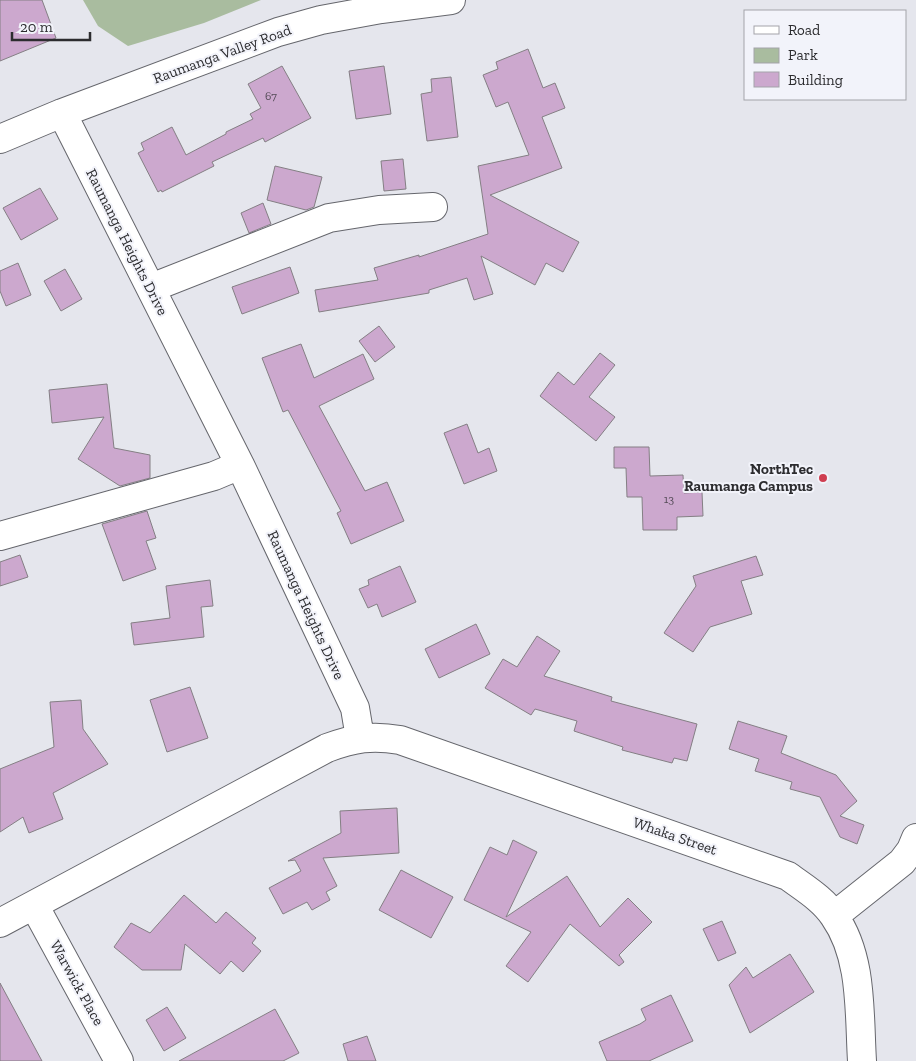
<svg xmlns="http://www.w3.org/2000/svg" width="916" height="1061" viewBox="0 0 916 1061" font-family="'Zilla Slab',serif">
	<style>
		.green { fill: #a9bc9f }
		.building { fill: #cca8ce; stroke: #847f84 }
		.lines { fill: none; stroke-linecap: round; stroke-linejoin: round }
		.minor-casing { stroke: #65666c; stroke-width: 30 }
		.minor { stroke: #fff; stroke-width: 28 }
		.poi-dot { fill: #cf3e51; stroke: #f2f3fa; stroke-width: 2 }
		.labels { text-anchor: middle; stroke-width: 4; stroke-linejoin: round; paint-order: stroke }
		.number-label { font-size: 12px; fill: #544b57 }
		.street-label { font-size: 15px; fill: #2c2c2f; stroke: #f2f3fa }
		.poi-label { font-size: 15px; font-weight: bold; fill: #2c2c2f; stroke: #f2f3fa; text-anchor: end }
	</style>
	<rect width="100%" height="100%" fill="#e5e6ed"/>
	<path class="green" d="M83,0h178l-57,23 -76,23 -30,-20z"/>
	<path class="building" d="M0,0h42l14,38 -56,23z
		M528,49l15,39 12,-5 10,25 -23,9 20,51 -72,27 89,47 -16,30 -17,-9 -11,22 -54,-29 12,38 -19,6 -7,-22 -38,12v3l-110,19 -4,-22 63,-10 -4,-12 45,-13v2l69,-23 -10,-68 51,-11 -21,-53 -12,5 -13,-32 15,-6 -2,-7z
		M282,66l29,52 -46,24 -2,-4 -51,24 2,4 -52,26 -1,-2 -3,2 -20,-39 6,-3 -3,-7 31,-16 14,28 40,-21v-2l27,-13 -3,-5 11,-6 -13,-24z
		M384,66l7,48 -35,5 -7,-48z
		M451,77l7,60 -31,4 -6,-47 11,-2 -1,-13z
		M403,159l3,30 -22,2 -3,-30z
		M275,166l47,11 -8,30 -8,3 -39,-10z
		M40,188l18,31 -37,21 -18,-32z
		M263,203l8,21 -22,9 -8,-20z
		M18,263l13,32 -25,11 -6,-15v-20z
		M290,267l9,26 -57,21 -10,-27z
		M65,269l17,30 -21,12 -17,-30z
		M379,326l16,21 -20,15 -16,-21z
		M301,344l13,34 49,-24 11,25 -55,27 46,85 22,-9 17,39 -53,23 -14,-31 4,-2 -53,-101 -5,2 -21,-54z
		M600,353l15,12 -26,32 26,20 -19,24 -56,-45 18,-24 16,13z
		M107,384l7,64 36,7v23l-30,8 -42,-27 26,-42 -52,6 -3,-33z
		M467,424l11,29 11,-5 8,23 -33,13 -20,-51z
		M614,447h35l1,29 33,-1 1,18 18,-1 1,24 -26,1v13h-34l-1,-33h-15l-1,-29h-12z
		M147,511l9,27 -10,3 10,28 -33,12 -21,-57z
		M20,555l8,22 -28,9v-24z
		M756,556l7,19 -22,6 11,33 -42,13 -17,25 -29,-19 32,-47 -3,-10z
		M400,566l16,36 -34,15 -5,-13 -9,4 -9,-19 10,-4 -1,-5z
		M210,580l3,26 -12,1 3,30 -70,8 -3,-22 39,-5 -4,-32z
		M476,624l14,30 -51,24 -14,-29z
		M537,636l23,15 -16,25 68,21 -1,4 86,23 -10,37 -13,-3 -2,5 -50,-13 1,-3 -49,-16 3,-10 -42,-12 -4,6 -46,-27 18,-29 14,8z
		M190,687l18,51 -41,14 -17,-52z
		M81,700l2,29 25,35 -55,29 10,26 -34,14 -6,-16 -23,15v-63l54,-22 -4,-45z
		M738,721l49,15 -6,17 55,22 21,26 -17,15 24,9 -7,19 -17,-7 -20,-40 -30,-8 2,-7 -37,-11 4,-12 -30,-10z
		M397,808l2,45 -76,5 14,28 -11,6 4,8 -18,10 -5,-8 -24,12 -14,-26 32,-17 -6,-11 -7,1 53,-28 -1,-22z
		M513,840l24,12 -31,65 61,-41 33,51 28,-29 24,24 -33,33 5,7 -5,4 -49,-42 -42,58 -22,-16 25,-34 -67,-32 26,-53 17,8z
		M401,870l52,27 -22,41 -52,-28z
		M184,895l32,28 10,-11 30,26 -4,5 9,8 -18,21 -12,-11 -11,13 -35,-30 -4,26h-39l-28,-23 17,-24 19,10z
		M722,921l14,32 -18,8 -15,-32z
		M790,954l24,38 -64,41 -21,-48 17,-18 7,11z
		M0,983l42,78h-42z
		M671,995l22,46 -44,20h-42l-8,-19 41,-18 6,-4 -5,-11z
		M167,1007l19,31 -22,13 -18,-31z
		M275,1009l24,44 -16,8h-104z
		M367,1036l9,25h-28l-5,-17z"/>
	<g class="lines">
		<defs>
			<path id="minor" d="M62,113l178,352 115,243 5,30
				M0,139l62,-26 216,-81 43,-12 60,-11 70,-9
				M151,288l178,-70 50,-8 54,-3
				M0,536l214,-60 26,-11
				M34,905l85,156
				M834,916l68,-54 9,-12 5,-12
				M0,923l327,-175c27,-10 45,-13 73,-8l388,136c16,12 35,23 46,40 29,41 25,97 28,145"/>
		</defs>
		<use href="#minor" class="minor-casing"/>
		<use href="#minor" class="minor"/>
	</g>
	<circle class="poi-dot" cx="823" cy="478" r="5"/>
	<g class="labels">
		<g class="number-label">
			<text x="271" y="100">67</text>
			<text x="669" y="503">13</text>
		</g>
		<g class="street-label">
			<text transform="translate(222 54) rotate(-20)" y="5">Raumanga Valley Road</text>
			<text transform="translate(127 242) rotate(63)" y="5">Raumanga Heights Drive</text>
			<text transform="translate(306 605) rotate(65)" y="5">Raumanga Heights Drive</text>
			<text transform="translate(675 836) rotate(19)" y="5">Whaka Street</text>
			<text transform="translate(77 983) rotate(61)" y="5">Warwick Place</text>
		</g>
		<g class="poi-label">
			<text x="813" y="474">NorthTec<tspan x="813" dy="17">Raumanga Campus</tspan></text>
		</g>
	</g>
	<rect x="744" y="10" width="162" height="90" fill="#f2f3fa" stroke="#a3a3a9"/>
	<rect x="754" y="26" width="25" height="8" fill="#ffffff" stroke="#a3a3a9"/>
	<text x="788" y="35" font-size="15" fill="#2c2c2f">Road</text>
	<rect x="754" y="48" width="25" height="15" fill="#a9bc9f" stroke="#a3a3a9"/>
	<text x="788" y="60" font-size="15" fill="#2c2c2f">Park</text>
	<rect x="754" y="72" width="25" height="15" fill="#cca8ce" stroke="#a3a3a9"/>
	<text x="788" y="85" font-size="15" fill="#2c2c2f">Building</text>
	<path d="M12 32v8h78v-8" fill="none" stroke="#2c2c2f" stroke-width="2.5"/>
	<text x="20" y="32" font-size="15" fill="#2c2c2f" stroke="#f2f3fa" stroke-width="4" paint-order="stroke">20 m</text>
</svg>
